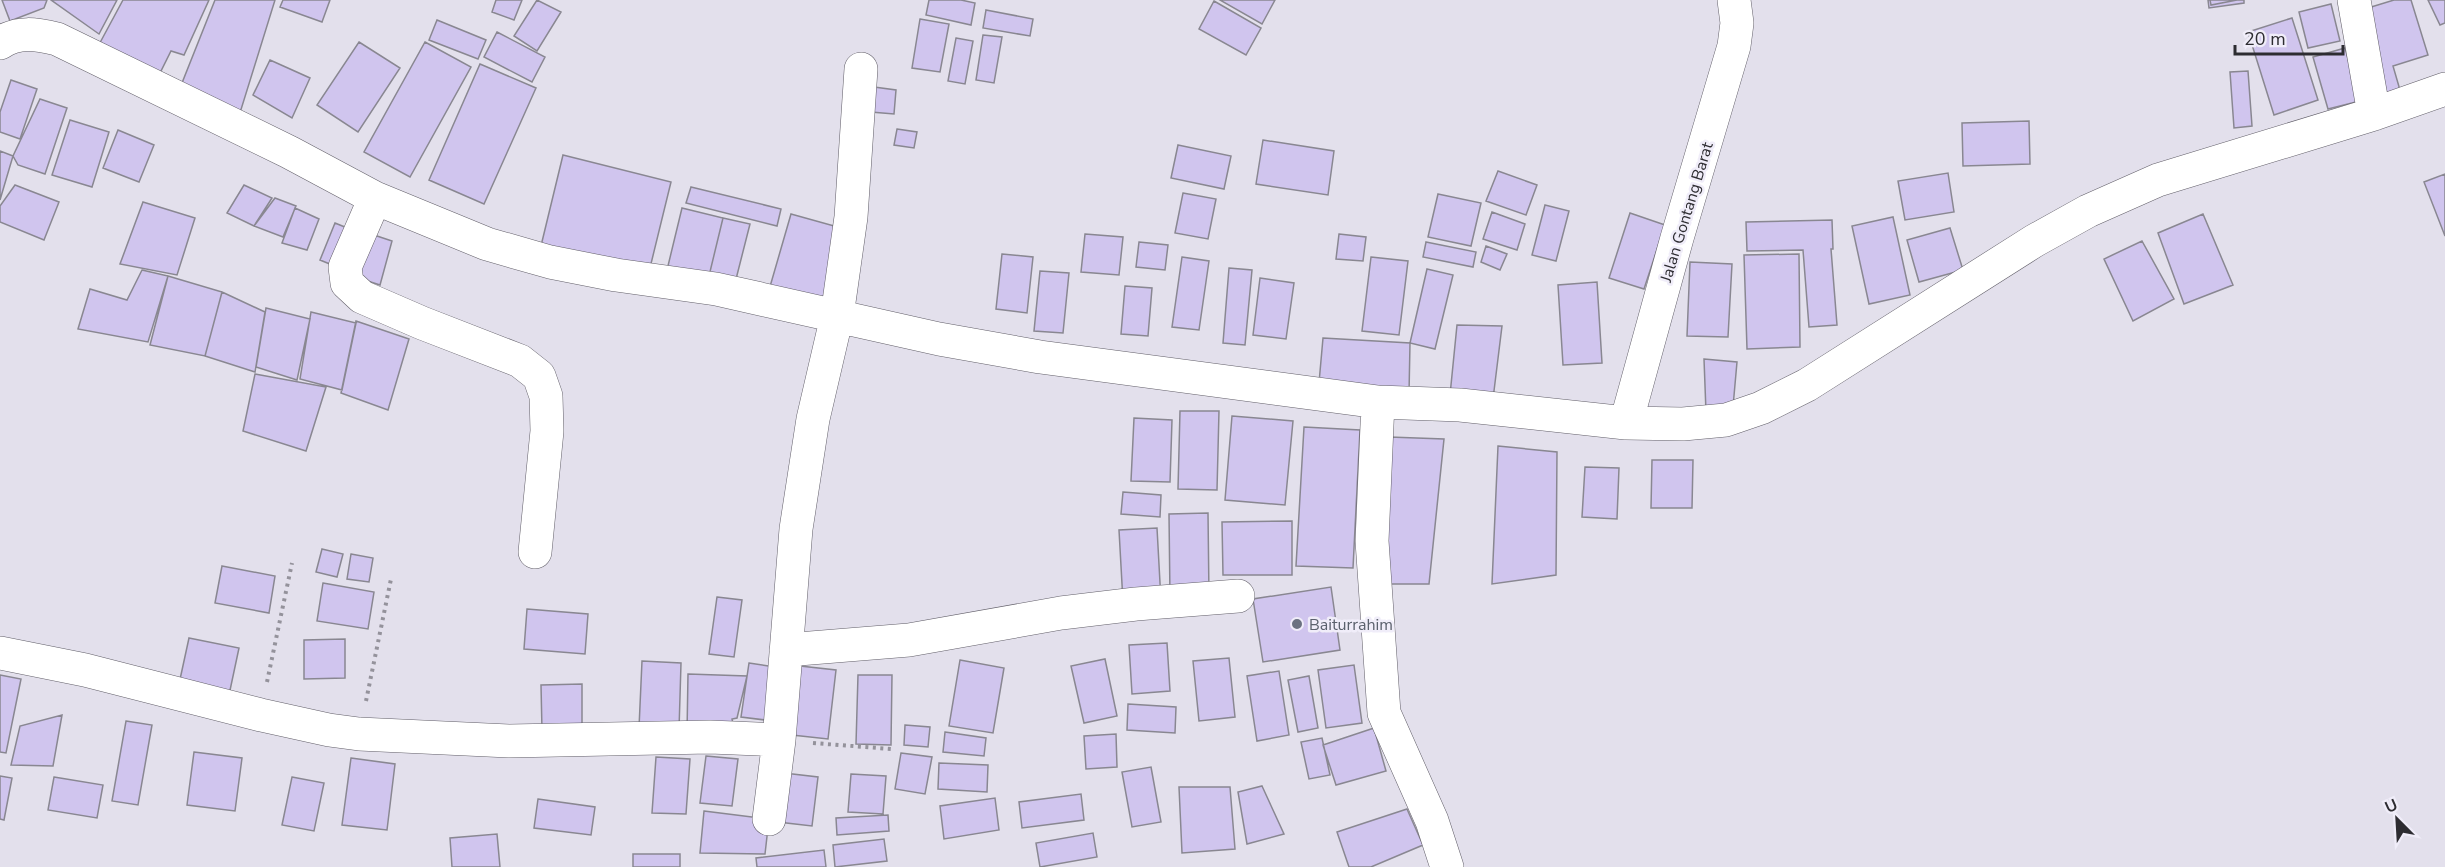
<svg xmlns="http://www.w3.org/2000/svg" width="2445" height="867" viewBox="0 0 2445 867" font-family="'Nunito Sans',sans-serif">
	<style>
		.building { fill: #d0c5ee; stroke: #898791; stroke-width: 1.5 }
		.lines { fill: none; stroke-linecap: round; stroke-linejoin: round }
		.minor-casing { stroke: #625f69; stroke-width: 34 }
		.path { stroke: #94929b; stroke-width: 4; stroke-dasharray: 3 4.5; stroke-linecap: butt }
		.minor { stroke: #fff; stroke-width: 33 }
		.worship-dot { fill: #6b7280; stroke: #f0edf9; stroke-width: 2 }
		.labels { text-anchor: middle; stroke-width: 5; stroke-linejoin: round; paint-order: stroke }
		.street-label { font-size: 16px; fill: #2d2c31; stroke: #f0edf9 }
		.worship-label { font-size: 16px; fill: #5b616d; stroke: #f0edf9; text-anchor: start }
	</style>
	<rect width="100%" height="100%" fill="#e3e0ec"/>
	<path class="building" d="M2,0h45l-3,8 -34,13z
		M51,0h66l-18,34z
		M123,0h86l-25,55 -13,-4 -13,26 -63,-25z
		M215,0h60l-36,116 -57,-33z
		M283,0h47l-8,22 -42,-15z
		M496,0h26l-8,20 -22,-8z
		M537,0l24,12 -24,39 -23,-15z
		M929,0h32l14,3 -4,22 -45,-10z
		M1220,0h55l-13,24z
		M2208,0h36v3l-35,5z
		M2210,0h27l-26,5z
		M2394,0h17l17,55 -35,11 9,31 -24,7 -20,-93z
		M2428,0h17v23l-5,2z
		M1214,1l47,27 -15,27 -47,-26z
		M2331,4l9,37 -32,7 -9,-36z
		M986,10l47,9 -3,17 -47,-8z
		M2292,18l26,82 -44,15 -26,-83z
		M920,19l29,5 -9,48 -28,-4z
		M437,20l49,20 -8,19 -49,-19z
		M497,32l48,25 -13,25 -48,-25z
		M983,35l19,2 -8,46 -18,-3z
		M956,38l17,3 -8,43 -17,-3z
		M359,42l41,26 -42,64 -41,-27z
		M425,42l46,25 -61,110 -46,-25z
		M2345,48l15,53 -32,8 -15,-52z
		M270,60l40,18 -18,40 -39,-23z
		M480,64l56,24 -52,116 -55,-24z
		M2248,71l4,55 -18,2 -4,-56z
		M11,80l26,9 -17,50 -20,-7v-20z
		M874,87l22,3 -2,24 -23,-2z
		M40,99l27,9 -22,66 -27,-9 -5,-9z
		M70,120l39,12 -17,55 -40,-12z
		M2029,121l1,43 -67,2 -1,-43z
		M897,129l20,3 -3,16 -20,-3z
		M118,130l36,15 -15,37 -36,-14z
		M1263,140l71,11 -6,44 -72,-11z
		M1178,145l53,11 -7,33 -53,-11z
		M0,151l13,5 -13,44z
		M563,155l108,27 -23,94 -108,-26z
		M1498,171l39,14 -11,30 -40,-14z
		M1948,173l6,39 -49,8 -7,-39z
		M2445,174v62l-21,-54z
		M15,185l44,17 -15,38 -44,-18v-16z
		M244,185l28,13 -18,28 -27,-13z
		M691,187l90,22 -4,17 -91,-23z
		M1183,193l33,6 -8,40 -33,-6z
		M1438,194l43,9 -10,43 -43,-9z
		M275,198l21,8 -13,31 -29,-11z
		M143,202l52,16 -18,57 -57,-11z
		M1545,205l24,6 -13,50 -24,-6z
		M295,208l24,11 -12,31 -25,-7z
		M682,208l41,10 -15,62 -41,-10z
		M1492,212l33,12 -8,26 -34,-11z
		M1630,213l35,12 -21,64 -35,-11z
		M791,214l54,15 -23,83 -55,-15z
		M2203,214l30,71 -49,19 -26,-71z
		M1893,217l17,78 -41,9 -17,-78z
		M723,218l27,6 -16,63 -26,-7z
		M1832,220l1,29h-2l6,76 -28,2 -6,-77 -56,1 -1,-29z
		M335,223l22,9 -15,37 -22,-9z
		M1950,228l13,42 -44,12 -12,-42z
		M365,232l27,9 -12,44 -28,-9z
		M1085,234l38,3 -4,38 -38,-3z
		M1339,234l27,3 -3,24 -27,-2z
		M2142,241l32,58 -41,22 -29,-62z
		M1139,242l29,3 -3,25 -29,-3z
		M1426,242l50,10 -3,15 -50,-10z
		M1486,246l21,8 -7,16 -19,-8z
		M1002,254l31,3 -6,56 -31,-4z
		M1799,254l1,93 -53,2 -3,-94z
		M1182,257l27,4 -10,69 -27,-3z
		M1371,257l37,4 -9,74 -37,-4z
		M1690,262l42,2 -4,73 -41,-1z
		M1229,268l23,2 -7,75 -22,-2z
		M1427,269l26,6 -18,74 -25,-6z
		M142,270l26,6 -20,66 -70,-13 12,-40 37,11z
		M1040,271l29,2 -6,60 -29,-2z
		M168,276l54,16 -17,64 -55,-11z
		M1260,278l34,5 -8,56 -33,-4z
		M1597,282l5,81 -39,2 -5,-80z
		M1125,286l27,2 -4,48 -27,-2z
		M222,292l43,20 -10,60 -50,-16z
		M266,308l44,11 -13,61 -41,-13z
		M311,312l45,11 -14,67 -42,-11z
		M356,321l53,18 -21,71 -47,-17z
		M1457,325l45,1 -9,73 -43,-4z
		M1323,338l87,5 -1,51h-91z
		M1704,359l33,3 -5,56 -26,-6z
		M255,374l71,13 -20,64 -63,-20z
		M1180,411h39l-2,79 -39,-1z
		M1232,416l61,5 -8,84 -60,-5z
		M1134,418l38,2 -2,62 -39,-1z
		M1304,427l56,3 -7,138 -57,-2z
		M1389,437l55,2 -15,145h-55z
		M1498,446l59,6 -1,123 -64,9z
		M1652,460h41l-1,48h-41z
		M1585,467l34,1 -2,51 -35,-2z
		M1123,492l38,3 -1,22 -39,-3z
		M1208,513l1,84 -39,1 -1,-84z
		M1292,521v54h-69l-1,-53z
		M1157,528l4,73 -38,1 -4,-72z
		M322,549l21,5 -6,23 -21,-5z
		M351,554l22,4 -4,24 -22,-3z
		M222,566l53,10 -6,37 -54,-10z
		M323,583l51,9 -6,37 -51,-8z
		M1331,587l9,63 -77,12 -10,-63z
		M717,597l25,3 -8,57 -25,-3z
		M527,609l61,5 -3,40 -61,-5z
		M189,638l50,10 -10,47 -50,-11z
		M345,639v39l-41,1v-39z
		M1167,643l3,48 -38,3 -3,-49z
		M1229,658l6,59 -36,4 -6,-60z
		M1105,659l12,57 -33,7 -13,-57z
		M960,660l44,8 -11,65 -44,-7z
		M642,661l39,2 -2,67 -40,-2z
		M749,663l32,5 -8,53 -32,-4z
		M791,665l45,5 -8,69 -45,-5z
		M1354,665l8,58 -36,5 -8,-58z
		M1279,671l10,64 -32,6 -10,-65z
		M688,674l59,2 -10,42 -5,1 3,13 -48,1z
		M0,675l21,4 -15,74 -6,-1z
		M858,675h34l-1,70 -35,-1z
		M1309,676l9,52 -20,4 -10,-52z
		M582,684v46l-40,1 -1,-46z
		M1128,704l48,3 -1,26 -48,-3z
		M62,715l-9,51 -42,-1 9,-39z
		M126,721l26,4 -14,80 -26,-4z
		M905,725l25,2 -2,20 -24,-2z
		M1374,728l12,43 -50,14 -13,-40z
		M945,732l41,6 -2,18 -41,-4z
		M1116,734l1,33 -31,2 -2,-33z
		M1322,738l8,37 -21,4 -8,-37z
		M194,752l48,6 -7,53 -48,-6z
		M901,753l31,4 -7,37 -30,-5z
		M706,756l32,3 -6,47 -32,-3z
		M656,757l34,2 -4,55 -34,-1z
		M351,758l44,6 -8,66 -45,-5z
		M939,763l49,2 -1,27 -49,-3z
		M1151,767l10,55 -29,5 -10,-55z
		M784,773l34,4 -6,49 -34,-4z
		M851,774l35,2 -3,38 -35,-2z
		M0,776l12,2 -8,42 -4,-1z
		M54,777l49,8 -6,33 -49,-8z
		M292,777l32,6 -10,48 -32,-6z
		M1262,786l22,48 -37,10 -9,-52z
		M1179,787h51l5,62 -53,4z
		M1081,794l3,26 -62,8 -3,-26z
		M995,798l4,32 -55,9 -4,-33z
		M538,799l57,8 -4,28 -57,-7z
		M1407,809l16,36 -52,22h-22l-12,-35z
		M704,811l65,8 -4,35 -65,-1z
		M888,815l1,16 -52,4 -1,-17z
		M1093,833l4,24 -57,10 -4,-24z
		M497,834l3,33h-48l-2,-29z
		M884,839l3,22 -52,6 -2,-22z
		M824,850l2,17h-69l-1,-9z
		M633,854h47v13h-47z"/>
	<g class="lines">
		<defs>
			<path id="minor" d="M2354,0l20,114
				M0,43c18,-12 36,-9 57,-4l232,113 86,46 112,46 63,18 66,13 100,14 223,50 101,18 338,45 82,3 166,18 57,1 43,-4 35,-12 46,-23 227,-144 54,-30 70,-31 216,-66 71,-25
				M375,198l-30,69 2,16 15,14 60,26 98,38 19,15 7,20 1,35 -12,121
				M1378,402l-6,139 12,172 48,108 15,46
				M1626,423l51,-185 57,-192 3,-23 -3,-23
				M786,650l123,-10 152,-27 75,-9 102,-8
				M0,653l85,17 176,45 68,15 30,4 150,7 201,-4 69,3
				M769,819l10,-79 17,-211 17,-110 24,-103 14,-99 10,-148"/>
		</defs>
		<use href="#minor" class="minor-casing"/>
		<path class="path" d="M267,682l25,-119
			M366,701l25,-122
			M813,743l78,6"/>
		<use href="#minor" class="minor"/>
	</g>
	<circle class="worship-dot" cx="1297" cy="624" r="6"/>
	<g class="labels">
		<g class="street-label">
			<text transform="translate(1686 212) rotate(-73)" y="6">Jalan Gontang Barat</text>
		</g>
		<g class="worship-label">
			<text x="1309" y="630">Baiturrahim</text>
		</g>
	</g>
	<g transform="translate(2397 819) rotate(336)" stroke="#f0edf9" stroke-width="4.5" paint-order="stroke">
	<path d="M0-4.5L10 22L0 15L-10 22Z" fill="#2d2c31"/>
	<text y="-9" font-size="16" font-weight="bold" text-anchor="middle" fill="#2d2c31">U</text>
	</g>
	<path d="M2235 45v9h108v-9" fill="none" stroke="#2d2c31" stroke-width="3"/>
	<text x="2244" y="45" font-size="18" fill="#2d2c31" stroke="#f0edf9" stroke-width="4.5" paint-order="stroke">20 m</text>
</svg>
